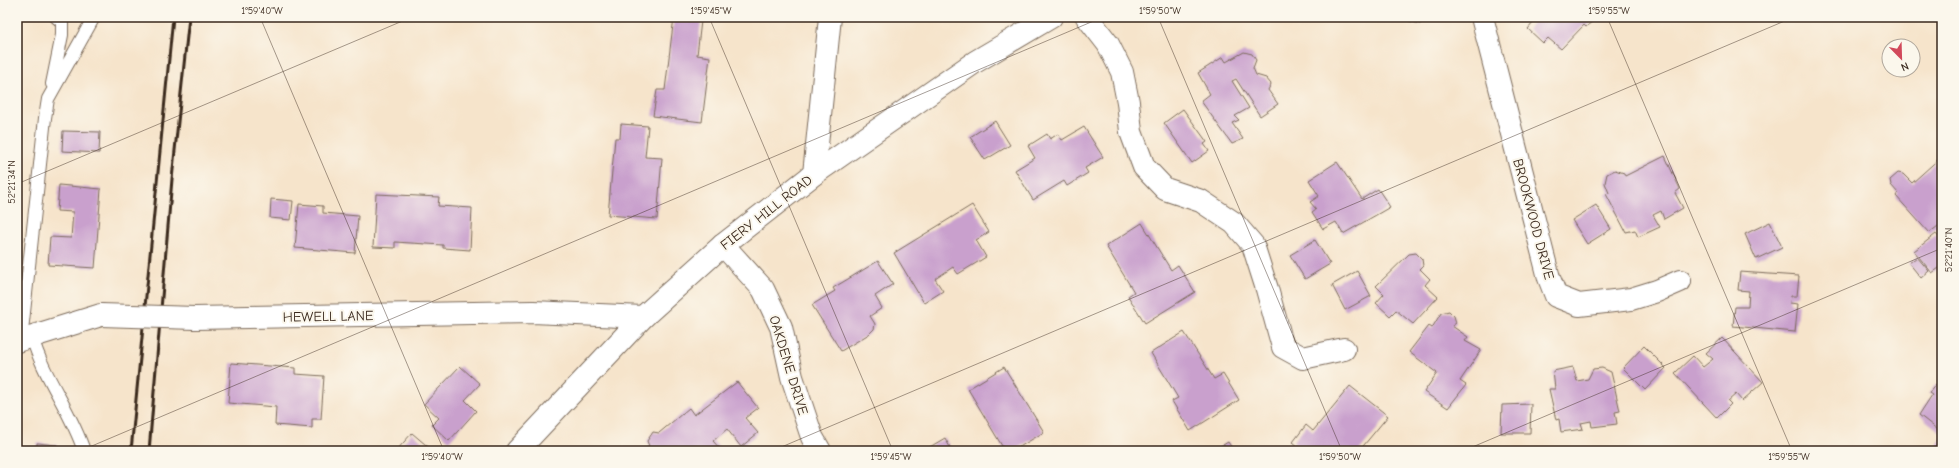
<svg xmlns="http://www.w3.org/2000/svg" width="1959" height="468" viewBox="0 0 1959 468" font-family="'Comic Neue',sans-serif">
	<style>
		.building { fill: #c9a0cd }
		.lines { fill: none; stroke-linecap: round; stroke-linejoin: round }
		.service-casing { stroke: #7c6b5b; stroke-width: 14 }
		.minor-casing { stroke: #7c6b5b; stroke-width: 24 }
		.tertiary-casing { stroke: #7c6b5b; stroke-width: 24 }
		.service { stroke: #fff; stroke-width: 12 }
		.minor { stroke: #fff; stroke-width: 22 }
		.tertiary { stroke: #fff; stroke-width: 22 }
		.rail { stroke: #3b2a1e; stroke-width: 3 }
		.minor-bridge-casing { stroke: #7c6b5b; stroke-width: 24; stroke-linecap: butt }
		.minor-bridge { stroke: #fff; stroke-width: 22 }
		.ticks { fill: none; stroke: #3b2a1e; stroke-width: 1; stroke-opacity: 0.45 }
		.labels { text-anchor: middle; stroke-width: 4; stroke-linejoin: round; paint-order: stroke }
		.street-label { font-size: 14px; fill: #3b2a1e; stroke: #fbf7ec }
		.neatline { fill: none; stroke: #3b2a1e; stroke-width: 1.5 }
		.ticks-label { font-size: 10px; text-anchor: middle; fill: #3b2a1e }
	</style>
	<rect width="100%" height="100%" fill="#fbf7ec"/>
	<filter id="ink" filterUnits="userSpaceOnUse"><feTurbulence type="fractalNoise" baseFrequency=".025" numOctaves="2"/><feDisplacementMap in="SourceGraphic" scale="8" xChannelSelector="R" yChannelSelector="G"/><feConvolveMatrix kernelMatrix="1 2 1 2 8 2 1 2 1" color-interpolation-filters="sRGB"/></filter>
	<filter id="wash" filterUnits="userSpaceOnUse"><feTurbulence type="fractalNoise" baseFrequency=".012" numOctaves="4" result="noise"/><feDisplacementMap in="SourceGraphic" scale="16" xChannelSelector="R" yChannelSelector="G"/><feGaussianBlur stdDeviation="0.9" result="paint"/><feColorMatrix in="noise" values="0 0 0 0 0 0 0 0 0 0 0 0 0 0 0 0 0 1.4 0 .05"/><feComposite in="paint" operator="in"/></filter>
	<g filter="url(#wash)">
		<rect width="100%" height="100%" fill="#f6e4cb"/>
		<g id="blocks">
			<path class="building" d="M674,17l27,4 -4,34 13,2 -8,65 -49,-6 4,-26h8z
				M1408,17h19l-7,7 -11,-3z
				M1527,17h70l-11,10 -2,-2 -23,24 -13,-11 -5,5 -15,-14 5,-6z
				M1244,52l8,2 4,6 -3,8 3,7 10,3 5,6 -3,6 10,14 -18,12 -24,-37 -4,2 17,27 -14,8 4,4 -7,3 11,16 -11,5 -31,-43 9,-7 -12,-21 25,-16 3,5z
				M1183,109l24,33 -3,2 5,7 -17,12 -28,-40z
				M995,121l15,24 -25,15 -15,-23z
				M621,124l27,2 -3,31 17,1 -5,61 -49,-4 7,-77h5z
				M1084,127l19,30 -18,11 3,5 -21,13 -3,-5 -31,19 -18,-30 20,-12 -7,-12 19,-12 3,5 8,-5 4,6z
				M63,131l37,1 -1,21 -37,-2z
				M1665,156l15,33 -5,4 8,15 -19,11 -3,-8 -8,4 7,12 -22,10 -3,-7 -9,2 -20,-38 3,-1 -4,-10 2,-9 8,-4 9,3 1,3z
				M1942,156v67l-13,10 -33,-37 2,-3 -7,-8 -1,-5 8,-7 5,1 9,9z
				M1337,162l25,37 16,-10 12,18 -47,27 -7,-12 -13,7 -11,-17 4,-3 -6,-7 9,-6 -10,-16z
				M59,185l42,4 -6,79 -47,-3 2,-28 21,1 2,-26 -16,-1z
				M376,194l63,3 -1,9 34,2 -2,42 -27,-2v-3l-48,-3v6l-22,-1z
				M271,199l22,2 -2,19 -21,-2z
				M299,204l24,2v7l35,3 -3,37 -60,-5z
				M972,205l17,27 -13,8 10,17 -28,17 -5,-7 -18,12 8,12 -19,12 -30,-50z
				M1596,205l15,24 -24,15 -15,-24z
				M1770,222l12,25 -26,12 -11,-25z
				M1142,223l29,47 7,-5 17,27 -50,31 -17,-27 6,-4 -28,-46z
				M1936,234l6,7v25l-10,7 -18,-22z
				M1315,240l15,24 -25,15 -15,-24z
				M1416,253l6,6 1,7 -3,3 10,10 -5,6 13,12 -25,27 -17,-14 -6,6 -14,-13 8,-9 -8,-8 33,-32z
				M1917,257l12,14 -8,7 -12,-15z
				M878,261l15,23 -18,12 7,12 -12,8 5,8 -1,5 -5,5 -28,17 -29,-46 23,-14 -2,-3z
				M1357,271l14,25 -26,14 -13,-25z
				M1740,272l59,4 -2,20h-6l-1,7 8,1 -3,28 -62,-6 2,-19h13l1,-16 -11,-1z
				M1449,311l5,5 2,7 -4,3 16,11 -3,4 16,9 -21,31 6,4 -18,23 -24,-16 13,-19 -28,-21 20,-26 3,2 9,-15z
				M1184,332l30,47 9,-5 16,26 -49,31 -18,-30 6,-3 -27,-45z
				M1722,338l41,44 -21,19 -6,-7 -8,7 3,3 -14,14 -42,-45 18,-17 10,11 10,-8 -7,-6z
				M1644,346l22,22 -21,22 -22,-22z
				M231,363l64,5v6l29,2 -3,43h-9v9l-37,-3 1,-18 -48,-4z
				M460,366l20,18 -15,16 11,11 -27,30 -17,-16 7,-7 -15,-14z
				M1004,367l40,65 -31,19h-8l-37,-62z
				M1573,367l4,14 11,-2 5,-10 9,-1 9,4 9,39 -5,1 2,12 -25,3 -1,-6 -10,2 2,6 -22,3 -2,-13 -3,1 -7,-31h6l-2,-18z
				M1942,381v52l-23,-18 13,-20 -3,-2 7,-9 3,1z
				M737,382l21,26 -13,10 13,15 -17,14 -14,-18 -14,12 9,10h-78l5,-5 -2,-5 6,-9 6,1 30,-25 5,7z
				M1350,386l38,30 -29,35h-55l-11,-9 13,-17 7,6z
				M1531,404l-1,29h-29l1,-28z
				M412,433l21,18h-37z
				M1942,437v14h-9z
				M945,438l7,13h-29z
				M1228,442l6,9h-21z
				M37,443l20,2v6h-20z"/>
		</g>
	</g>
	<g filter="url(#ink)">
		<use href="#blocks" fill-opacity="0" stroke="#7c6b5b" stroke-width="1"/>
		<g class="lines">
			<defs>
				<path id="service" d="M52,84l10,-49v-13l-6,-5
					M32,337c12,41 39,74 52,114
					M21,340l24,-222 3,-19 46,-82"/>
				<path id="minor" d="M1087,17l21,27 14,28 6,30 3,30 13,35 21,22 36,12 33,22 19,22 14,44 16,58 20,11 41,-9
					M1482,17l67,261 7,18 23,9 52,-6 26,-8 23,-10
					M814,174l16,-157
					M723,245l40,44 18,38 11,50 20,60 8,14
					M195,318l338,-6 110,5
					M17,341l84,-26"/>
				<path id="tertiary" d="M517,451l126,-134 80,-72 91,-71 161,-112 76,-45"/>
			</defs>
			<use href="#service" class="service-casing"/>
			<use href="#minor" class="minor-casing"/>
			<use href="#tertiary" class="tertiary-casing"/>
			<use href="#service" class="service"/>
			<use href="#minor" class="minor"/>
			<use href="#tertiary" class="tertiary"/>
			<path class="rail" d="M131,451l42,-434
				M149,451l23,-272 17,-162"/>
			<defs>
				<path id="minor-bridge" d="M101,315l94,3"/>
			</defs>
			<use href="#minor-bridge" class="minor-bridge-casing"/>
			<use href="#minor-bridge" class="minor-bridge"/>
		</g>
	</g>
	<path class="ticks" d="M260,17l184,434M709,17l184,434M1158,17l184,434M1607,17l185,434M17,184l395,-167M80,451l1023,-434M772,451l1022,-434M1463,451l479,-203"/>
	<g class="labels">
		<g class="street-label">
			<text transform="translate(766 212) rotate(-38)" y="5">FIERY HILL ROAD</text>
			<text transform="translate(1534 219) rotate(75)" y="5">BROOKWOOD DRIVE</text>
			<text transform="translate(328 316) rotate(-1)" y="5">HEWELL LANE</text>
			<text transform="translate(789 365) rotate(73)" y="5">OAKDENE DRIVE</text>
		</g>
	</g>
	<rect width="1959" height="468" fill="none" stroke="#fbf7ec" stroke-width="44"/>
	<g transform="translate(1901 58) rotate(157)"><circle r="19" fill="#fbf7ec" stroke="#aea59a"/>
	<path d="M0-3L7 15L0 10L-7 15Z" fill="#d1495b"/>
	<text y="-6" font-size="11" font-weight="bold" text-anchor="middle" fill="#3b2a1e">N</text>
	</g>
	<rect x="22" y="22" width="1915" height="424" class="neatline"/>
	<g class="ticks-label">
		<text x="262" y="14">1°59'40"W</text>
		<text x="711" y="14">1°59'45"W</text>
		<text x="1160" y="14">1°59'50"W</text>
		<text x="1609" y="14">1°59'55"W</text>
		<text transform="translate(11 182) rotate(-90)" y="4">52°21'34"N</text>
		<text transform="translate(1948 250) rotate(-90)" y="4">52°21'40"N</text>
		<text x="442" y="460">1°59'40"W</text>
		<text x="891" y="460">1°59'45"W</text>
		<text x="1340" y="460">1°59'50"W</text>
		<text x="1789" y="460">1°59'55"W</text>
	</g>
</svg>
